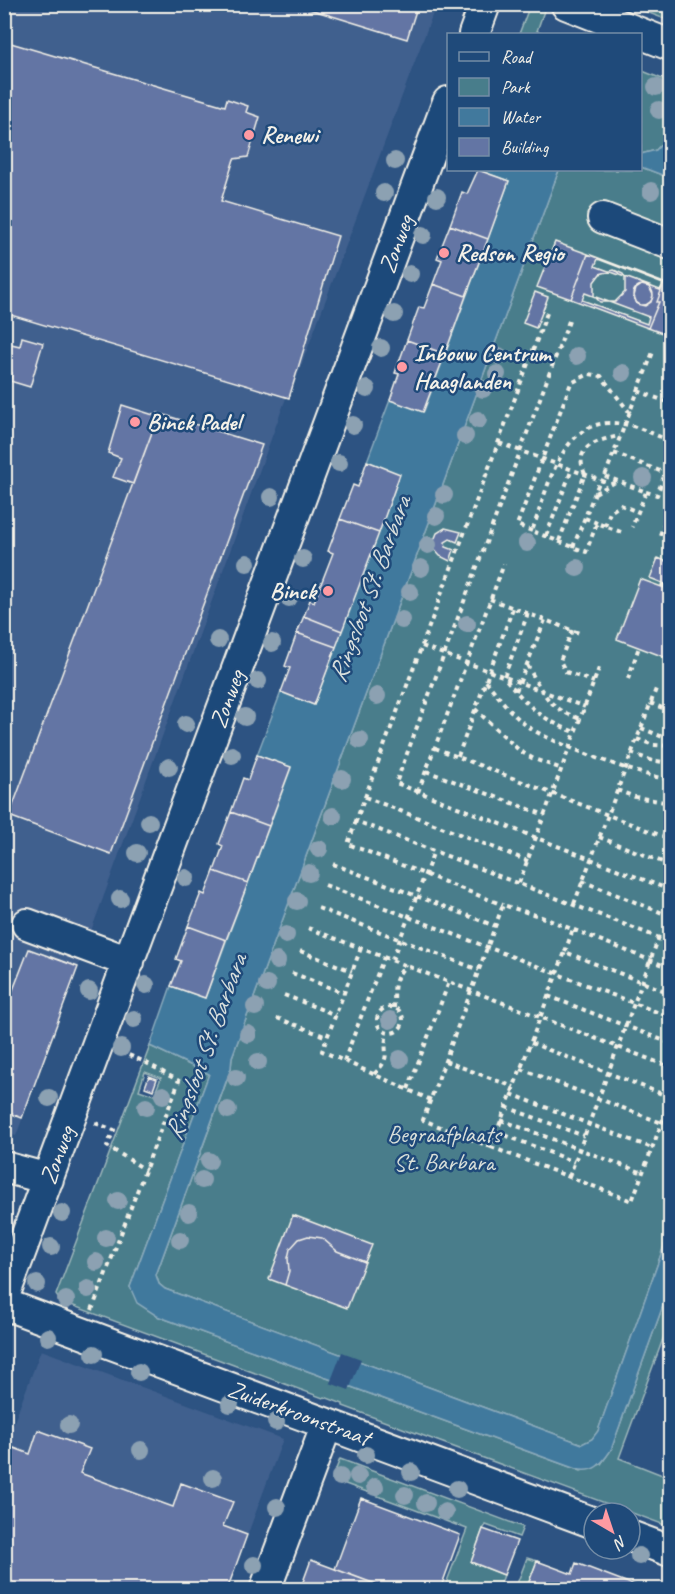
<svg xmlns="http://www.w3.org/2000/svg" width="675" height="1594" viewBox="0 0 675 1594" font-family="Caveat,sans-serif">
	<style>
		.built { fill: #41608e }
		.green { fill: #487d8b; stroke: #9eb7ba; stroke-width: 1.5; fill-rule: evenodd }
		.water { fill: #41799d; stroke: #89a9bb; stroke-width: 1.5 }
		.pier { fill: #2d5382 }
		.building { fill: #6375a4; stroke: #f4f1e8; stroke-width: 1.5; fill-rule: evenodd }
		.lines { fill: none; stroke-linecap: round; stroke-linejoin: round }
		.minor-casing { stroke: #f4f1e8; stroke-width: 34 }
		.path { stroke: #f4f1e8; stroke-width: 4; stroke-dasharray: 4.5 4.5; stroke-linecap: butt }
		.minor { stroke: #1f4a7a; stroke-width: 30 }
		.tree { fill: #8ca1b2 }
		.poi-dot { fill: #ff9aa2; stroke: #1f4a7a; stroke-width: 2 }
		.labels { text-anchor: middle; stroke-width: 5; stroke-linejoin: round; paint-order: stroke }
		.poi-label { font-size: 24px; font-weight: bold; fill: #f4f1e8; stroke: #1f4a7a; text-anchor: start }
		.street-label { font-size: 24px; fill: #f4f1e8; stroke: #1f4a7a }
		.park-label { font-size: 24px; fill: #dae0da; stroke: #1f4a7a }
		.water-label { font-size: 26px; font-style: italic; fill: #d9dfdd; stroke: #1f4a7a }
	</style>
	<rect width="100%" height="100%" fill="#2d5382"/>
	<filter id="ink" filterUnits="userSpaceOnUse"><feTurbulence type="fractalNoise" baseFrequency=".0167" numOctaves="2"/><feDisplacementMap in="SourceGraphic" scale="12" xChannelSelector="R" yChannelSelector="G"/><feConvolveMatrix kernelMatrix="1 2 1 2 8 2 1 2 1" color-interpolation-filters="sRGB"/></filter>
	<g filter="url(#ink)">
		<path class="built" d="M4,5h432l-147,393h-3l-270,738 -12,-4z
			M41,1350l242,89 -56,151 -222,-1 -1,-140z"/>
		<path class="green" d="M530,5l15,3 -8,23 9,3h-27z
			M628,5h42v16z
			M640,70l30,12v53l-14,15 -15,4z
			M641,167l29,11v1051l-72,202 -6,8 -10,5 -417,-155 -6,-5 -3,-9 75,-206 1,-12 327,-887h81z
			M150,1046l59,28 -79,213 27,29 424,155 20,-7 10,-14 59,-164v34l-51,138 51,20v49l-327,-121v-2l-18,-7 -2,1 -263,-97 -4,-6zM145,1072l16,6 -7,17 -15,-5z
			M340,1459l183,68 -4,10 -33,-12 -3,4 -12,33 33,13 -5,14h-55l23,-60 -135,-50z
			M527,1558l10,3 -11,28h-11z"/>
		<path class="water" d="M670,135v43l-29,-11v-13l15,-4z
			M478,170h81l-327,887 -1,11 -75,207 3,9 6,5 417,155 10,-5 6,-8 72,-202v57l-59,164c-9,14 -18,24 -35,19l-419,-153 -20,-13 -7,-16 79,-213 -59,-28 21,-60 34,12 86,-230 -34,-13 24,-63 33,13 86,-230 -33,-14 23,-61 34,11 85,-230z"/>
		<path class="pier" d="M342,1352l19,7 -12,31 -19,-7z"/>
		<path class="building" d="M293,4h125l-11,35z
			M4,41l221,65 2,-7 21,7 -2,6 14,5 -12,40 -14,2 -13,42 117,35 -49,162 -285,-85z
			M478,170l31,11 -21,58 -38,-14 12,-33 5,2z
			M450,225l38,14 -22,57 -33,-12 9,-24 -5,-2z
			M555,242l33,12 -17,45 -34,-12z
			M588,254l76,29 -7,19h2l-11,26 -77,-29zM598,259l65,25 -3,6 -65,-24zM642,285l7,2 4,8 -2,7 -6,4 -8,-2 -3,-8 2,-7zM585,293l64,24 -2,7 -65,-24z
			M614,270l9,4 2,4v14l-10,10h-15l-6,-6v-14l6,-8z
			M664,283l6,2v44l-2,6 -20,-7 11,-26h-2z
			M433,284l33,12 -21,58 -38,-14 12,-33 5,1z
			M633 295a10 10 0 1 1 20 0a10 10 0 1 1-20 0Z
			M535,292l13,5 -12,31 -13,-5z
			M22,337l21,6 -13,44 -20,-6 2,-8 -8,-2 7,-27 9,2z
			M407,340l38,14 -22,58 -33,-12 9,-26 -4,-1z
			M122,405l44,14 -4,11 -8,-3 -21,57 -20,-7 8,-19 -13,-5z
			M158,413l104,32 -151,409 -102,-38 145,-389 8,3 4,-11 -9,-3z
			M367,461l33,13 -21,59 -39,-14 13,-34 5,2z
			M340,519l39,14 -37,98 -38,-15 6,-16 4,2 19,-49 -5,-2z
			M445,528l16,4 -4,10 -7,-3 -5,3 1,5 8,3 -4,11 -10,-5 -7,-8v-5l4,-10z
			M658,558l12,5v23l-20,-8z
			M640,579l30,11v60l-3,8 -50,-19z
			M304,616l38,15 -6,16 -39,-14z
			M297,633l39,14 -22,58 -33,-13 9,-24 -5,-2z
			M257,755l34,12 -22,59 -38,-14 12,-34 5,2z
			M231,812l38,14 -21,57 -34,-12 9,-25 -4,-2z
			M214,871l34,12 -22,57 -38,-14 13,-33 4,2z
			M188,926l38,14 -21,58 -34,-12 10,-25 -5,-2z
			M29,949l49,18 -56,151 -18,-7v-98z
			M149,1076l8,3 -4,11 -8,-3z
			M293,1215l79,30 -7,17 -28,-11 -15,-13 -14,-2 -9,3 -9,10 -2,9 1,13 -4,14 -16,-6z
			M308,1236l14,2 15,13 28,11 -18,46 -62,-23 4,-14 -1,-13 2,-9 9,-10z
			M38,1430l52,19 -10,24 8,3 85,31 8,-24 52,19 -10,24 24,9 -20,55h-223v-141l2,-4 24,9z
			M361,1498l99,37 -20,55h-49l-56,-21z
			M483,1529l34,12 -13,34 -33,-13z
			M311,1560l51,19 29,11h-91z
			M537,1561l35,13 4,-11 71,27h-121z"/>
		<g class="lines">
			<defs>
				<path id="minor" d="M566,4l104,41
					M474,34l11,-30
					M603,218l67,26
					M27,924l102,38
					M4,1167l44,12
					M4,1296l444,-1194
					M4,1304l590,219
					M630,1536l40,15
					M265,1590l62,-166"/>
			</defs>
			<use href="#minor" class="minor-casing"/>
			<path class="path" d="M547,313l-191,508 314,121
				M569,321l-173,462 274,107
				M638,391l32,12
				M499,443l104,38 50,-129
				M614,453l51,20
				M605,476l41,16 -14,35
				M646,492l11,3 13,-35
				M595,493l22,-12
				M585,518l12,5
				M605,526l5,-14 11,-7 17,7
				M532,531l-15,-6 54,-142 18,-9 12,2 29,37
				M621,532l-24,-9 -11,29 -54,-21c16,-42 29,-118 90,-107 16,2 33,11 48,17
				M660,535l10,-27
				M546,536l26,-67
				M559,541l26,-67c-13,-28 13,-34 35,-38
				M573,547l27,-67
				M662,587l1,-4
				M490,599l89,34
				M528,613l-24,64c24,29 36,42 71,55
				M572,630l-12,31 6,11 28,10
				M422,646l163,61
				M527,665c17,29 20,42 53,54
				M628,679l11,-32
				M486,681c13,16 25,33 41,45 19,15 120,53 143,53
				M516,691l29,-71
				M650,703l20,8
				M475,709l45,42 14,8 28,10
				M641,728l29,12
				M637,739l16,6 17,1
				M435,748l235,91
				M631,753l19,7 20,3
				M458,756l55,-148
				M426,771l119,44
				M617,790l18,7 35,6
				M418,792l86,-228
				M365,797l163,64
				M356,821l-8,23 155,61
				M599,837l71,28
				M333,864l162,62
				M582,881l88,35
				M519,883l80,-215
				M325,885l345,132
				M574,904l82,-215
				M318,908l161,62
				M308,928l362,139
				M361,948l-39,103 109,49
				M300,951l52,20
				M565,952l8,-23
				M392,960l42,-109
				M670,968l-131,-52 -36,-11 -80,215 68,27 74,-195 105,41
				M292,973l52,20
				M284,995l52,20
				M548,996l122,47
				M377 1020a13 13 0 1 1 26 0a13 13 0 1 1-26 0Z
				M394,1008c1,-21 -3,-26 12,-43
				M277,1018l50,19
				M531,1043l139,54
				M344,1061l40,-104
				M445,1061l69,26
				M521,1069l141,54
				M374,1074c19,-18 8,-20 13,-41
				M408,1089l41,-107
				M511,1094l141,54
				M506,1107l78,29
				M501,1120l142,53
				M95,1123l19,7 -7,16 39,24
				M497,1132l77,30
				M491,1147l141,54 38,-100
				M569,1177l90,-240
				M92,1310l87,-229 -36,-20 -22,-9"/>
			<use href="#minor" class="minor"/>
		</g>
		<g class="tree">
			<circle cx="656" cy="87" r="9"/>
			<circle cx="659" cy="110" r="9"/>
			<circle cx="395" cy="161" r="9"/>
			<circle cx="651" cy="191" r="9"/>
			<circle cx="384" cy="193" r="9"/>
			<circle cx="437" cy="197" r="9"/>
			<circle cx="423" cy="235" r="9"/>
			<circle cx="410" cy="274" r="9"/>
			<circle cx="394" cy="314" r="9"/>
			<circle cx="381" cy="348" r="9"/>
			<circle cx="499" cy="356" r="9"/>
			<circle cx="577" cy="356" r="9"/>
			<circle cx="623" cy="373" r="9"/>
			<circle cx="497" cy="374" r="9"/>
			<circle cx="367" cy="389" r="9"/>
			<circle cx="483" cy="389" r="9"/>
			<circle cx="478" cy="420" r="9"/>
			<circle cx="353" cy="425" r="9"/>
			<circle cx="465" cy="436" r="9"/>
			<circle cx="339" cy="463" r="9"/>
			<circle cx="643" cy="478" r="9"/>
			<circle cx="444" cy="495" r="9"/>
			<circle cx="271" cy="497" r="9"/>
			<circle cx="436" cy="516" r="9"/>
			<circle cx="527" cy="543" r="9"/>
			<circle cx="428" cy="545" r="9"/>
			<circle cx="303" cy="559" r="9"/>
			<circle cx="247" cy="563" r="9"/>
			<circle cx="421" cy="568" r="9"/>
			<circle cx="577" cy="568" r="9"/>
			<circle cx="410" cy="592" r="9"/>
			<circle cx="289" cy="598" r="9"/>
			<circle cx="402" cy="620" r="9"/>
			<circle cx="467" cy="624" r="9"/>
			<circle cx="218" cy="640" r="9"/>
			<circle cx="272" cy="643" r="9"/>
			<circle cx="258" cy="681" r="9"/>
			<circle cx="377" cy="696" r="9"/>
			<circle cx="245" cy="717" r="9"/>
			<circle cx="186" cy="724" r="9"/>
			<circle cx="360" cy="740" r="9"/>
			<circle cx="232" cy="755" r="9"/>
			<circle cx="169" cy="767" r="9"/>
			<circle cx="342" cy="779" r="9"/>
			<circle cx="333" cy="816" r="9"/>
			<circle cx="149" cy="822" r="9"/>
			<circle cx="319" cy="849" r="9"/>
			<circle cx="137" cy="853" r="9"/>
			<circle cx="309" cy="873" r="9"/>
			<circle cx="186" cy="878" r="9"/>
			<circle cx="120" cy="899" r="9"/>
			<circle cx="297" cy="901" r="9"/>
			<circle cx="286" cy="935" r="9"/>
			<circle cx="277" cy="961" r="9"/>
			<circle cx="267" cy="984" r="9"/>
			<circle cx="146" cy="985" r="9"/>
			<circle cx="89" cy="991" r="9"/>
			<circle cx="255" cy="1007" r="9"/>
			<circle cx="134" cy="1019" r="9"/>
			<circle cx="390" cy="1020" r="9"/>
			<circle cx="248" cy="1034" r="9"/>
			<circle cx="121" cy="1048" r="9"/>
			<circle cx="400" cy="1059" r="9"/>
			<circle cx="258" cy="1062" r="9"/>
			<circle cx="236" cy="1078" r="9"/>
			<circle cx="163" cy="1095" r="9"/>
			<circle cx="49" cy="1098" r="9"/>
			<circle cx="146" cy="1107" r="9"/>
			<circle cx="228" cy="1110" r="9"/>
			<circle cx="209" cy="1161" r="9"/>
			<circle cx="202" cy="1180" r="9"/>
			<circle cx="118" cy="1201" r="9"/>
			<circle cx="62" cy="1213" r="9"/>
			<circle cx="189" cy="1213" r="9"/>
			<circle cx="106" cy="1238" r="9"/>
			<circle cx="180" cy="1240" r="9"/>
			<circle cx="51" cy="1247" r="9"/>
			<circle cx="96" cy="1262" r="9"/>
			<circle cx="37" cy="1284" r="9"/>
			<circle cx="88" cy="1289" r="9"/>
			<circle cx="66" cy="1300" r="9"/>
			<circle cx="48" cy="1337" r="9"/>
			<circle cx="94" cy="1354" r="9"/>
			<circle cx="139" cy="1372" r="9"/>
			<circle cx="230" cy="1404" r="9"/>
			<circle cx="276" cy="1422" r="9"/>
			<circle cx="69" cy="1425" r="9"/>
			<circle cx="141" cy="1450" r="9"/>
			<circle cx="366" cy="1455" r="9"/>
			<circle cx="411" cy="1472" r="9"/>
			<circle cx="358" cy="1476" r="9"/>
			<circle cx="340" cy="1477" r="9"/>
			<circle cx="213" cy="1478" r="9"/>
			<circle cx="375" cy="1487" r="9"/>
			<circle cx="457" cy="1489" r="9"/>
			<circle cx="405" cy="1495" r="9"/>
			<circle cx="426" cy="1503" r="9"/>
			<circle cx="277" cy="1507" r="9"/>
			<circle cx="445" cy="1512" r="9"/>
			<circle cx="639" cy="1556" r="9"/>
			<circle cx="254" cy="1565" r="9"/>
		</g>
	</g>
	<g class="poi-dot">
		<circle cx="249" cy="135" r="6"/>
		<circle cx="444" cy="253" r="6"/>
		<circle cx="402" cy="367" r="6"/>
		<circle cx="135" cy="422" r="6"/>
		<circle cx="328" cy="591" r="6"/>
	</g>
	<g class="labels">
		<g class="poi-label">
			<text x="261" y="143">Renewi</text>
			<text x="456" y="261">Redson Regio</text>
			<text x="414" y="361">Inbouw Centrum<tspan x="414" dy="28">Haaglanden</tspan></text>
			<text x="147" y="430">Binck Padel</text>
			<text x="316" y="599" text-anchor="end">Binck</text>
		</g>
		<g class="street-label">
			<text transform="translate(396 244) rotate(-70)" y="8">Zonweg</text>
			<text transform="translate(227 699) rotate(-70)" y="8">Zonweg</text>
			<text transform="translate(57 1155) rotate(-70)" y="8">Zonweg</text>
			<text transform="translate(299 1413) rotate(20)" y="8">Zuiderkroonstraat</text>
		</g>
		<g class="park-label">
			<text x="444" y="1142">Begraafplaats<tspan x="444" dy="28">St. Barbara</tspan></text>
		</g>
		<g class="water-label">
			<text transform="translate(369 589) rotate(-70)" y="9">Ringsloot St. Barbara</text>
			<text transform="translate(205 1047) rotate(-70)" y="9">Ringsloot St. Barbara</text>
		</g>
	</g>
	<rect width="675" height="1594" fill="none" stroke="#1f4a7a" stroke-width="24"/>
	<rect x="12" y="12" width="651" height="1570" fill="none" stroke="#f4f1e8" stroke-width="2" filter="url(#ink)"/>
	<rect x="447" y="33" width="195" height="138" fill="#1f4a7a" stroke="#748da6" stroke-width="1.5"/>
	<rect x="459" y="52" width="30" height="9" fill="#1f4a7a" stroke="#748da6" stroke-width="1.5"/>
	<text x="501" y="63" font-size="18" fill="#f4f1e8">Road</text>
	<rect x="459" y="78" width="30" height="18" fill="#487d8b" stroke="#748da6" stroke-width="1.5"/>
	<text x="501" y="93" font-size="18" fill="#f4f1e8">Park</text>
	<rect x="459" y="108" width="30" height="18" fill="#41799d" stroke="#748da6" stroke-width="1.5"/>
	<text x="501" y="123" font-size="18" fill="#f4f1e8">Water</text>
	<rect x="459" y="138" width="30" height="18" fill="#6375a4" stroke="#748da6" stroke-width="1.5"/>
	<text x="501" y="153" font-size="18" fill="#f4f1e8">Building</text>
	<g transform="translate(612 1531) rotate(141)"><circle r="28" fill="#1f4a7a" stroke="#748da6" stroke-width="1.5"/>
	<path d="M0-4.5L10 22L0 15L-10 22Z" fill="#ff9aa2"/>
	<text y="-9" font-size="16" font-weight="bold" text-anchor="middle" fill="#f4f1e8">N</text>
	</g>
</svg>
